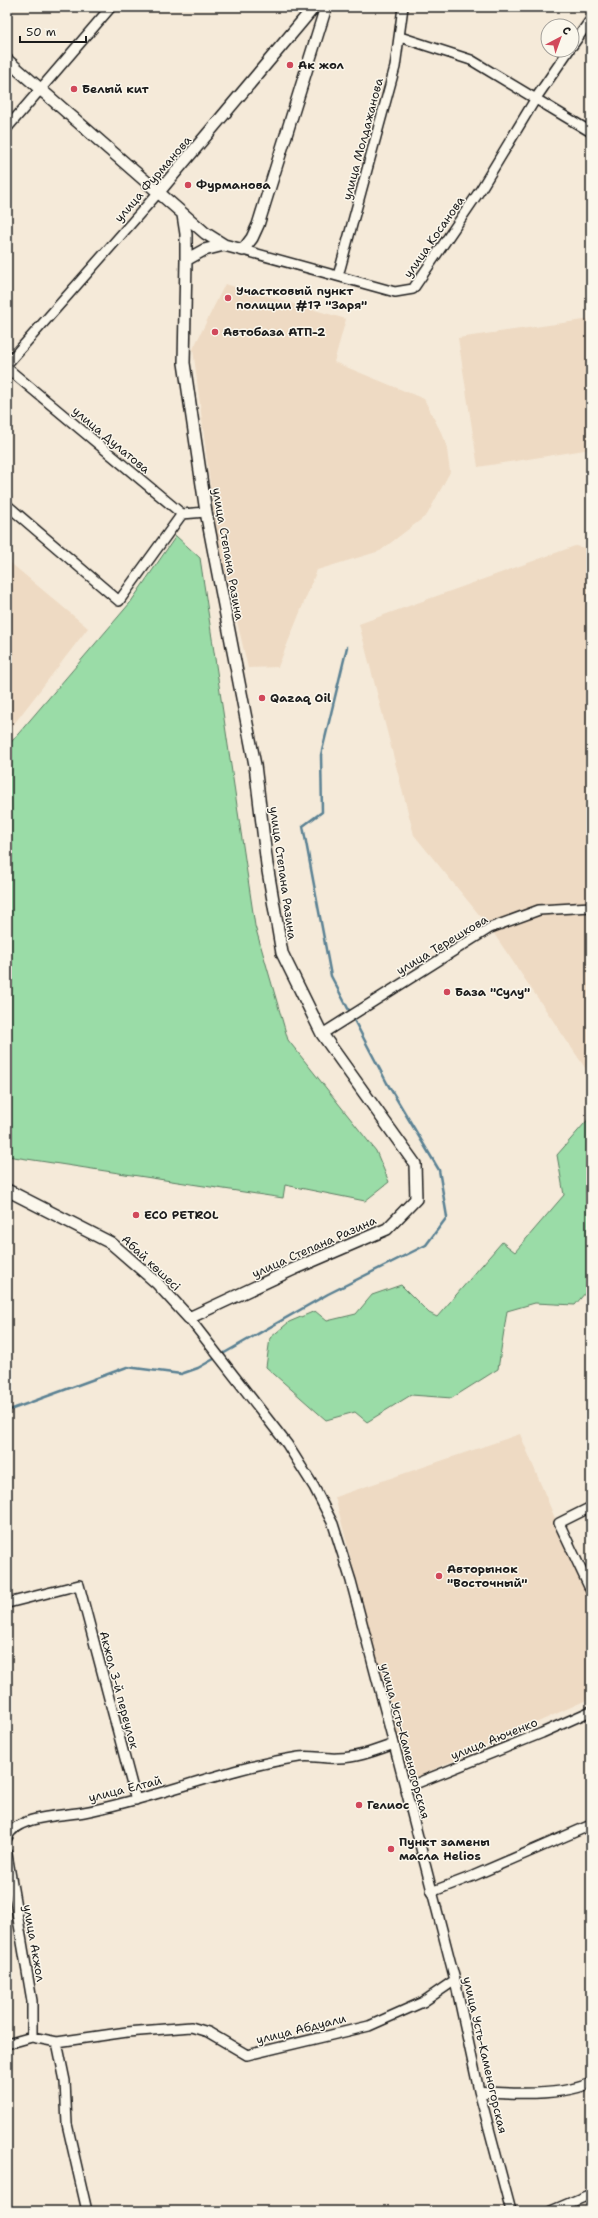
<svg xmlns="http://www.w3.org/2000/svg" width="598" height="2218" viewBox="0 0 598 2218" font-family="'Shantell Sans',sans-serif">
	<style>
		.built { fill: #eedac3 }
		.green { fill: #9adca7; stroke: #5b7c62 }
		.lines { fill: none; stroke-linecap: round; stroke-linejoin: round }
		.stream { stroke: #5a8193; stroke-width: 2.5 }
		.minor-casing { stroke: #1c1c1c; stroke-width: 12 }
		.major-casing { stroke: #1c1c1c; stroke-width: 14 }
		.minor { stroke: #fbf7ec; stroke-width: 9 }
		.major { stroke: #fbf7ec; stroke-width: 11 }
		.poi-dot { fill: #d1495b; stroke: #fbf7ec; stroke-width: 1.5 }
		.labels { text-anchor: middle; stroke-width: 3; stroke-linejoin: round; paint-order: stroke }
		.poi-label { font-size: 12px; font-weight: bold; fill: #1c1c1c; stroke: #fbf7ec; text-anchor: start }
		.street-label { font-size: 12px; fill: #1c1c1c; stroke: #fbf7ec }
	</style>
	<rect width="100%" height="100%" fill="#f5ead9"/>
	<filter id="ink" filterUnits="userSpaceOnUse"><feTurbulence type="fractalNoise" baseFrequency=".025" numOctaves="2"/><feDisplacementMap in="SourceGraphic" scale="8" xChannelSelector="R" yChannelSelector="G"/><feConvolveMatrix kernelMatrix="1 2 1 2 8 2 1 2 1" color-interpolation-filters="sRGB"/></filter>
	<g filter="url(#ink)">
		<path class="built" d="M225,284l121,35 -12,43 90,37 22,43 4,30 -23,43 -47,36 -63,19 -39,97 -30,1 -32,-137 -23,-182z
			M591,319v130l-113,18 -20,-129z
			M575,546l16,3 -1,526 -100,-147 -76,-93 -55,-211z
			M7,560l81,68 -81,105z
			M520,1434l71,171v93l-183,83 -73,-284z"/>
		<path class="green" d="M176,536l24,22 55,368 33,114 88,111 13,31 -24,19 -80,-16 -2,13 -276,-42v-409l123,-144z
			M591,1116v170l-16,19 -40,-2 -28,8 -9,58 -46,29 -41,-3 -44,27 -12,-10 -29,8 -60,-53 4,-29 19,-16 26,-11 12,10 29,-7 16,-19 29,-10 28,28 8,4 65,-75 13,10 49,-57 -7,-40z"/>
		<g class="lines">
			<path class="stream" d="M7,1411l120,-44 54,7 17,-6 130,-74 98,-49 21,-28 -8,-47 -52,-87 -56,-107 -28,-150 19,-14 -1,-57 26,-108"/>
			<defs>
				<path id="minor" d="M400,37l71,23 120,72
					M572,46l19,-27
					M7,128l104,-121
					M243,250l152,42 18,-3 68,-100 55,-91 33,-48
					M338,276l57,-209 8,-60
					M7,364l151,-171
					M7,368l175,146 24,-2
					M7,505l112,96 63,-87
					M322,1034l168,-106 49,-18 52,-3
					M189,1318l98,126 27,43 19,37 18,57 43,163 61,236 24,111 32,120
					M591,1507l-32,16 32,68
					M8,1603l71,-18 57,215
					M405,1788l137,-55 49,-22
					M7,1838c9,-23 56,-22 77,-26 73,-14 142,-44 215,-55 12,-2 26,2 39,1 19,0 39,-8 56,-14
					M7,1854l25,147v36
					M431,1892l42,-16 118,-51
					M57,2042l8,39 2,43 20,87
					M7,2044l25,-7 25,5 70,-10 64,-5 17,5 39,23 122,-29 54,-24 32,-22
					M479,2091c32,3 82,5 112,-8
					M551,2211l40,-17"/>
				<path id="major" d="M7,60l198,173 19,12 19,5 9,-12 6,-13 68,-218
					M158,193l156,-186
					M186,260l18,-10 20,-5
					M7,1190l104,53 46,40 32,35 105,-49 93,-40 29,-30 -1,-35 -93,-130 -40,-81 -15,-88 -12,-100 -49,-253 -22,-149 2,-103v-26l-3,-19"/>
			</defs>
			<use href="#minor" class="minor-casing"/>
			<use href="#major" class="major-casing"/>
			<use href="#minor" class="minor"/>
			<use href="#major" class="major"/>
		</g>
	</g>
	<g class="poi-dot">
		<circle cx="290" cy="65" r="4"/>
		<circle cx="74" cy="89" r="4"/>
		<circle cx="188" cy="185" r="4"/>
		<circle cx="228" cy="298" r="4"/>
		<circle cx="215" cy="332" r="4"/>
		<circle cx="262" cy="698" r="4"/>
		<circle cx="447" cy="992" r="4"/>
		<circle cx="136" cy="1215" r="4"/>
		<circle cx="439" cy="1576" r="4"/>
		<circle cx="359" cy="1805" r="4"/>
		<circle cx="391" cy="1849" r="4"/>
	</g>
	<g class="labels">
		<g class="poi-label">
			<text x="298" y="69">Ак жол</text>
			<text x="82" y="93">Белый кит</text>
			<text x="196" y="189">Фурманова</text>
			<text x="236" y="295">Участковый пункт<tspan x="236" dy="14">полиции #17 "Заря"</tspan></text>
			<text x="223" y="336">Автобаза АТП-2</text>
			<text x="270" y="702">Qazaq Oil</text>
			<text x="455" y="996">База "Сулу"</text>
			<text x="144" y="1219">ECO PETROL</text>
			<text x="447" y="1573">Авторынок<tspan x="447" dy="14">"Восточный"</tspan></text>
			<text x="367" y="1809">Гелиос</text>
			<text x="399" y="1846">Пункт замены<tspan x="399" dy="14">масла Helios</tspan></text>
		</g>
		<g class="street-label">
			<text transform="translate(363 139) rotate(-75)" y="4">улица Молдажанова</text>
			<text transform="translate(153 179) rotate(-49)" y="4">улица Фурманова</text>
			<text transform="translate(434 237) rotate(-55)" y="4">улица Косанова</text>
			<text transform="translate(111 440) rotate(40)" y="4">улица Дулатова</text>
			<text transform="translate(228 554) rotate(80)" y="4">улица Степана Разина</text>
			<text transform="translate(283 873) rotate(82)" y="4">улица Степана Разина</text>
			<text transform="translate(442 945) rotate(-31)" y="4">улица Терешкова</text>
			<text transform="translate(314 1247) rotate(-24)" y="4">улица Степана Разина</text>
			<text transform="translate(151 1263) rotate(43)" y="4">Абай көшесі</text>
			<text transform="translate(119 1690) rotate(75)" y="4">Акжол 3-й переулок</text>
			<text transform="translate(494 1739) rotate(-22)" y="4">улица Аюченко</text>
			<text transform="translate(405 1741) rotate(75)" y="4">улица Усть-Каменогорская</text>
			<text transform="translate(125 1789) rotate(-14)" y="4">улица Елтай</text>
			<text transform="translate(34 1943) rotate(80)" y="4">улица Акжол</text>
			<text transform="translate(301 2029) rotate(-14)" y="4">улица Абдуали</text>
			<text transform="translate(485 2055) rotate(77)" y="4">улица Усть-Каменогорская</text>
		</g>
	</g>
	<rect width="598" height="2218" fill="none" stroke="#fbf7ec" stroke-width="24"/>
	<rect x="12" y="12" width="574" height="2194" fill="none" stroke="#1c1c1c" stroke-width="1.5" filter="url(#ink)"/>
	<g transform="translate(560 38) rotate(41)"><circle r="19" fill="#fbf7ec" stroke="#a29f99"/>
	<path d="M0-3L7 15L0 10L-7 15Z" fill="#d1495b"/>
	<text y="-6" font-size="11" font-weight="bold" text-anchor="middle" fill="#1c1c1c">С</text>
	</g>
	<path d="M20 36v6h66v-6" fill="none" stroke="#1c1c1c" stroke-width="2"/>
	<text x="26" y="36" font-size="12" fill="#1c1c1c" stroke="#fbf7ec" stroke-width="3" paint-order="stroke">50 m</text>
</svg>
